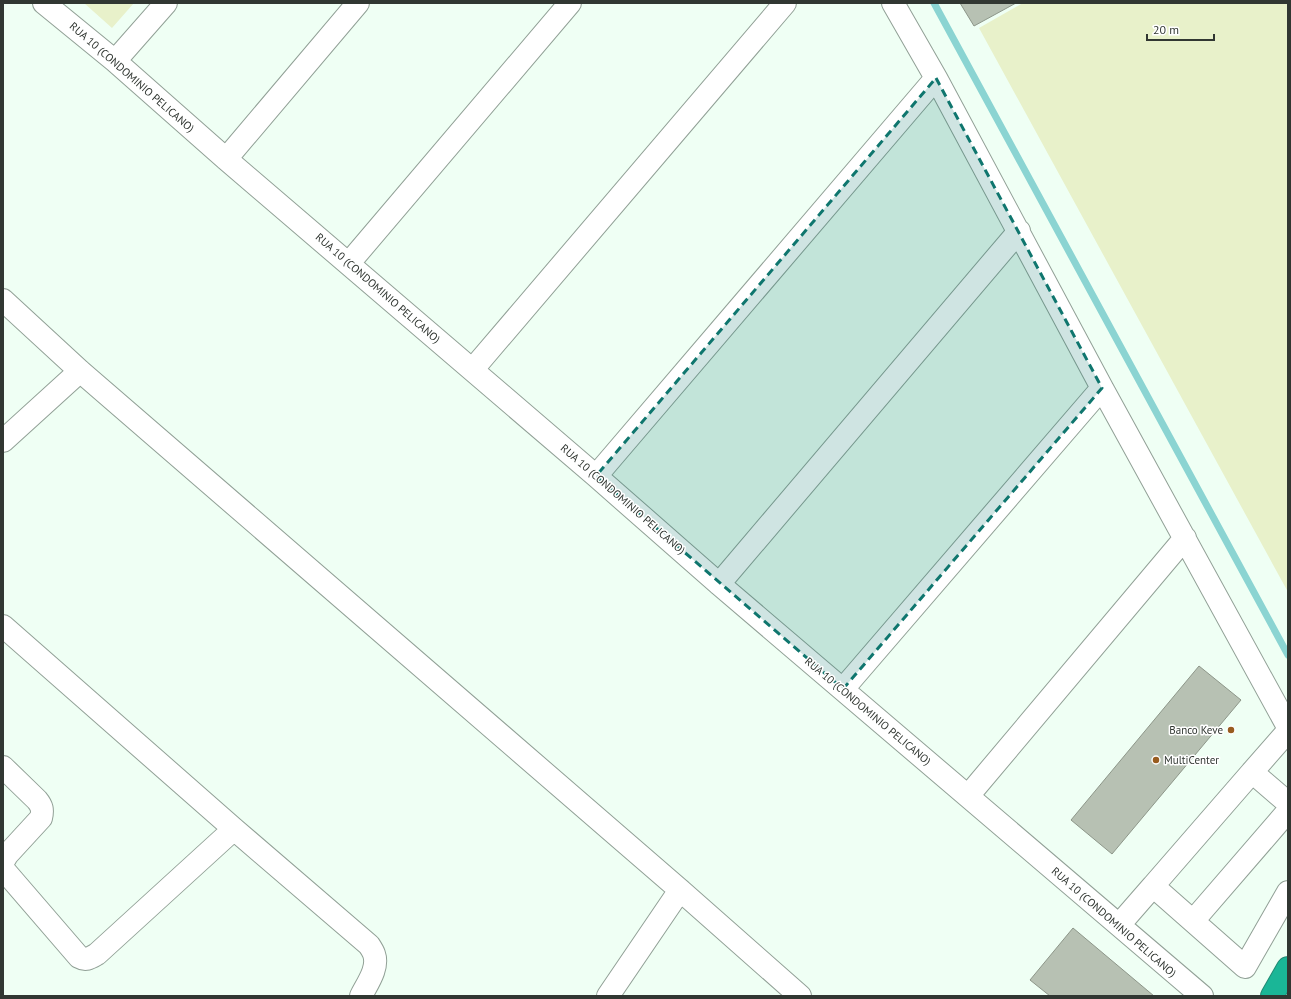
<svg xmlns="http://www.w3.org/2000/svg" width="1291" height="999" viewBox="0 0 1291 999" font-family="'PT Sans',sans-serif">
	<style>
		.green { fill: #e8f1ca }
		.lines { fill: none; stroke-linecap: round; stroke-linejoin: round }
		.stream { stroke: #8bd4d2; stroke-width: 7 }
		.building { fill: #b7c1b3; stroke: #8d9689 }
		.minor-casing { stroke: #91a096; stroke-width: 24 }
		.highway-casing { stroke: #228a74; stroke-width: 24 }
		.minor { stroke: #fff; stroke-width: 22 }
		.highway { stroke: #1ab697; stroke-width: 22 }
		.marked { fill: #0f766e; fill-opacity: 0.2; stroke: #0f766e; stroke-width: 3; stroke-dasharray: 8 5; stroke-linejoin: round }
		.poi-dot { fill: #985c1f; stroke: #fff; stroke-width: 1.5 }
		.labels { text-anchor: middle; stroke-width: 3; stroke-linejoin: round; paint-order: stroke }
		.street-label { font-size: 11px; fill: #313732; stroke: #fff }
		.poi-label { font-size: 11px; fill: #313732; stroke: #fff; text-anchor: end }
	</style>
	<rect width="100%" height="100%" fill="#effff4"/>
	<path class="green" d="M84,3h50l-22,25z
		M1023,3h265v589l-309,-564z"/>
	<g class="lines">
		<path class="stream" d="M934,3l354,652"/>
	</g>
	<path class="building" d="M960,3h56l-42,23z
		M1199,666l42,34 -129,154 -41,-34z
		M1073,928l81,68h-104l-20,-16z"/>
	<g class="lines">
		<defs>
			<path id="minor" d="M44,3l71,58 111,98 370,317 123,108 483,412
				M893,3l43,75 166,310 186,339
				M115,61l51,-58
				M226,159l132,-156
				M349,263l221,-260
				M3,300l77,71 600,519 120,106
				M473,369l312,-366
				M3,441l77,-70
				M596,476l340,-398
				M719,584l300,-353
				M3,626l231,203 135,116c2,3 4,6 5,9 5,14 -7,30 -13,42
				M843,689l259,-301
				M3,767l34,33c5,6 6,10 4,18l-34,37 -4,7
				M1252,772l36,-41
				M968,796l217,-258
				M1288,803l-36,-31 -99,114 92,81 43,-75
				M3,866l1,4 75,87c7,4 11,1 18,-3l137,-125
				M1193,921l95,-110
				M1119,925l34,-39
				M608,996l72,-106"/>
			<path id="highway" d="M1272,996l16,-28"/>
		</defs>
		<use href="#minor" class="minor-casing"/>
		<use href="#highway" class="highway-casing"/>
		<use href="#minor" class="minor"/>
		<use href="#highway" class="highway"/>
	</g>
	<path class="marked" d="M936,78l166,310 -259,301 -247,-213z"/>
	<g class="poi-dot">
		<circle cx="1231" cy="730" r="4"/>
		<circle cx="1156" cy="760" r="4"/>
	</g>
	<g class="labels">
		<g class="street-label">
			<text transform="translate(132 77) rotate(41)" y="4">RUA 10 (CONDOMINIO PELICANO)</text>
			<text transform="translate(378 288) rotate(41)" y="4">RUA 10 (CONDOMINIO PELICANO)</text>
			<text transform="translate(623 499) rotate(41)" y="4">RUA 10 (CONDOMINIO PELICANO)</text>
			<text transform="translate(868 711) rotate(40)" y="4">RUA 10 (CONDOMINIO PELICANO)</text>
			<text transform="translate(1114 922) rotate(41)" y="4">RUA 10 (CONDOMINIO PELICANO)</text>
		</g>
		<g class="poi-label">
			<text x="1223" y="734">Banco Keve</text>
			<text x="1164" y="764" text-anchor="start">MultiCenter</text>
		</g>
	</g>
	<rect width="1291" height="999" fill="none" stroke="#313732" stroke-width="8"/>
	<path d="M1147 34v6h67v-6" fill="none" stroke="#313732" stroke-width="2"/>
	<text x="1153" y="34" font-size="12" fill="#313732" stroke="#ffffff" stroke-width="3" paint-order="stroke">20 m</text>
</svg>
